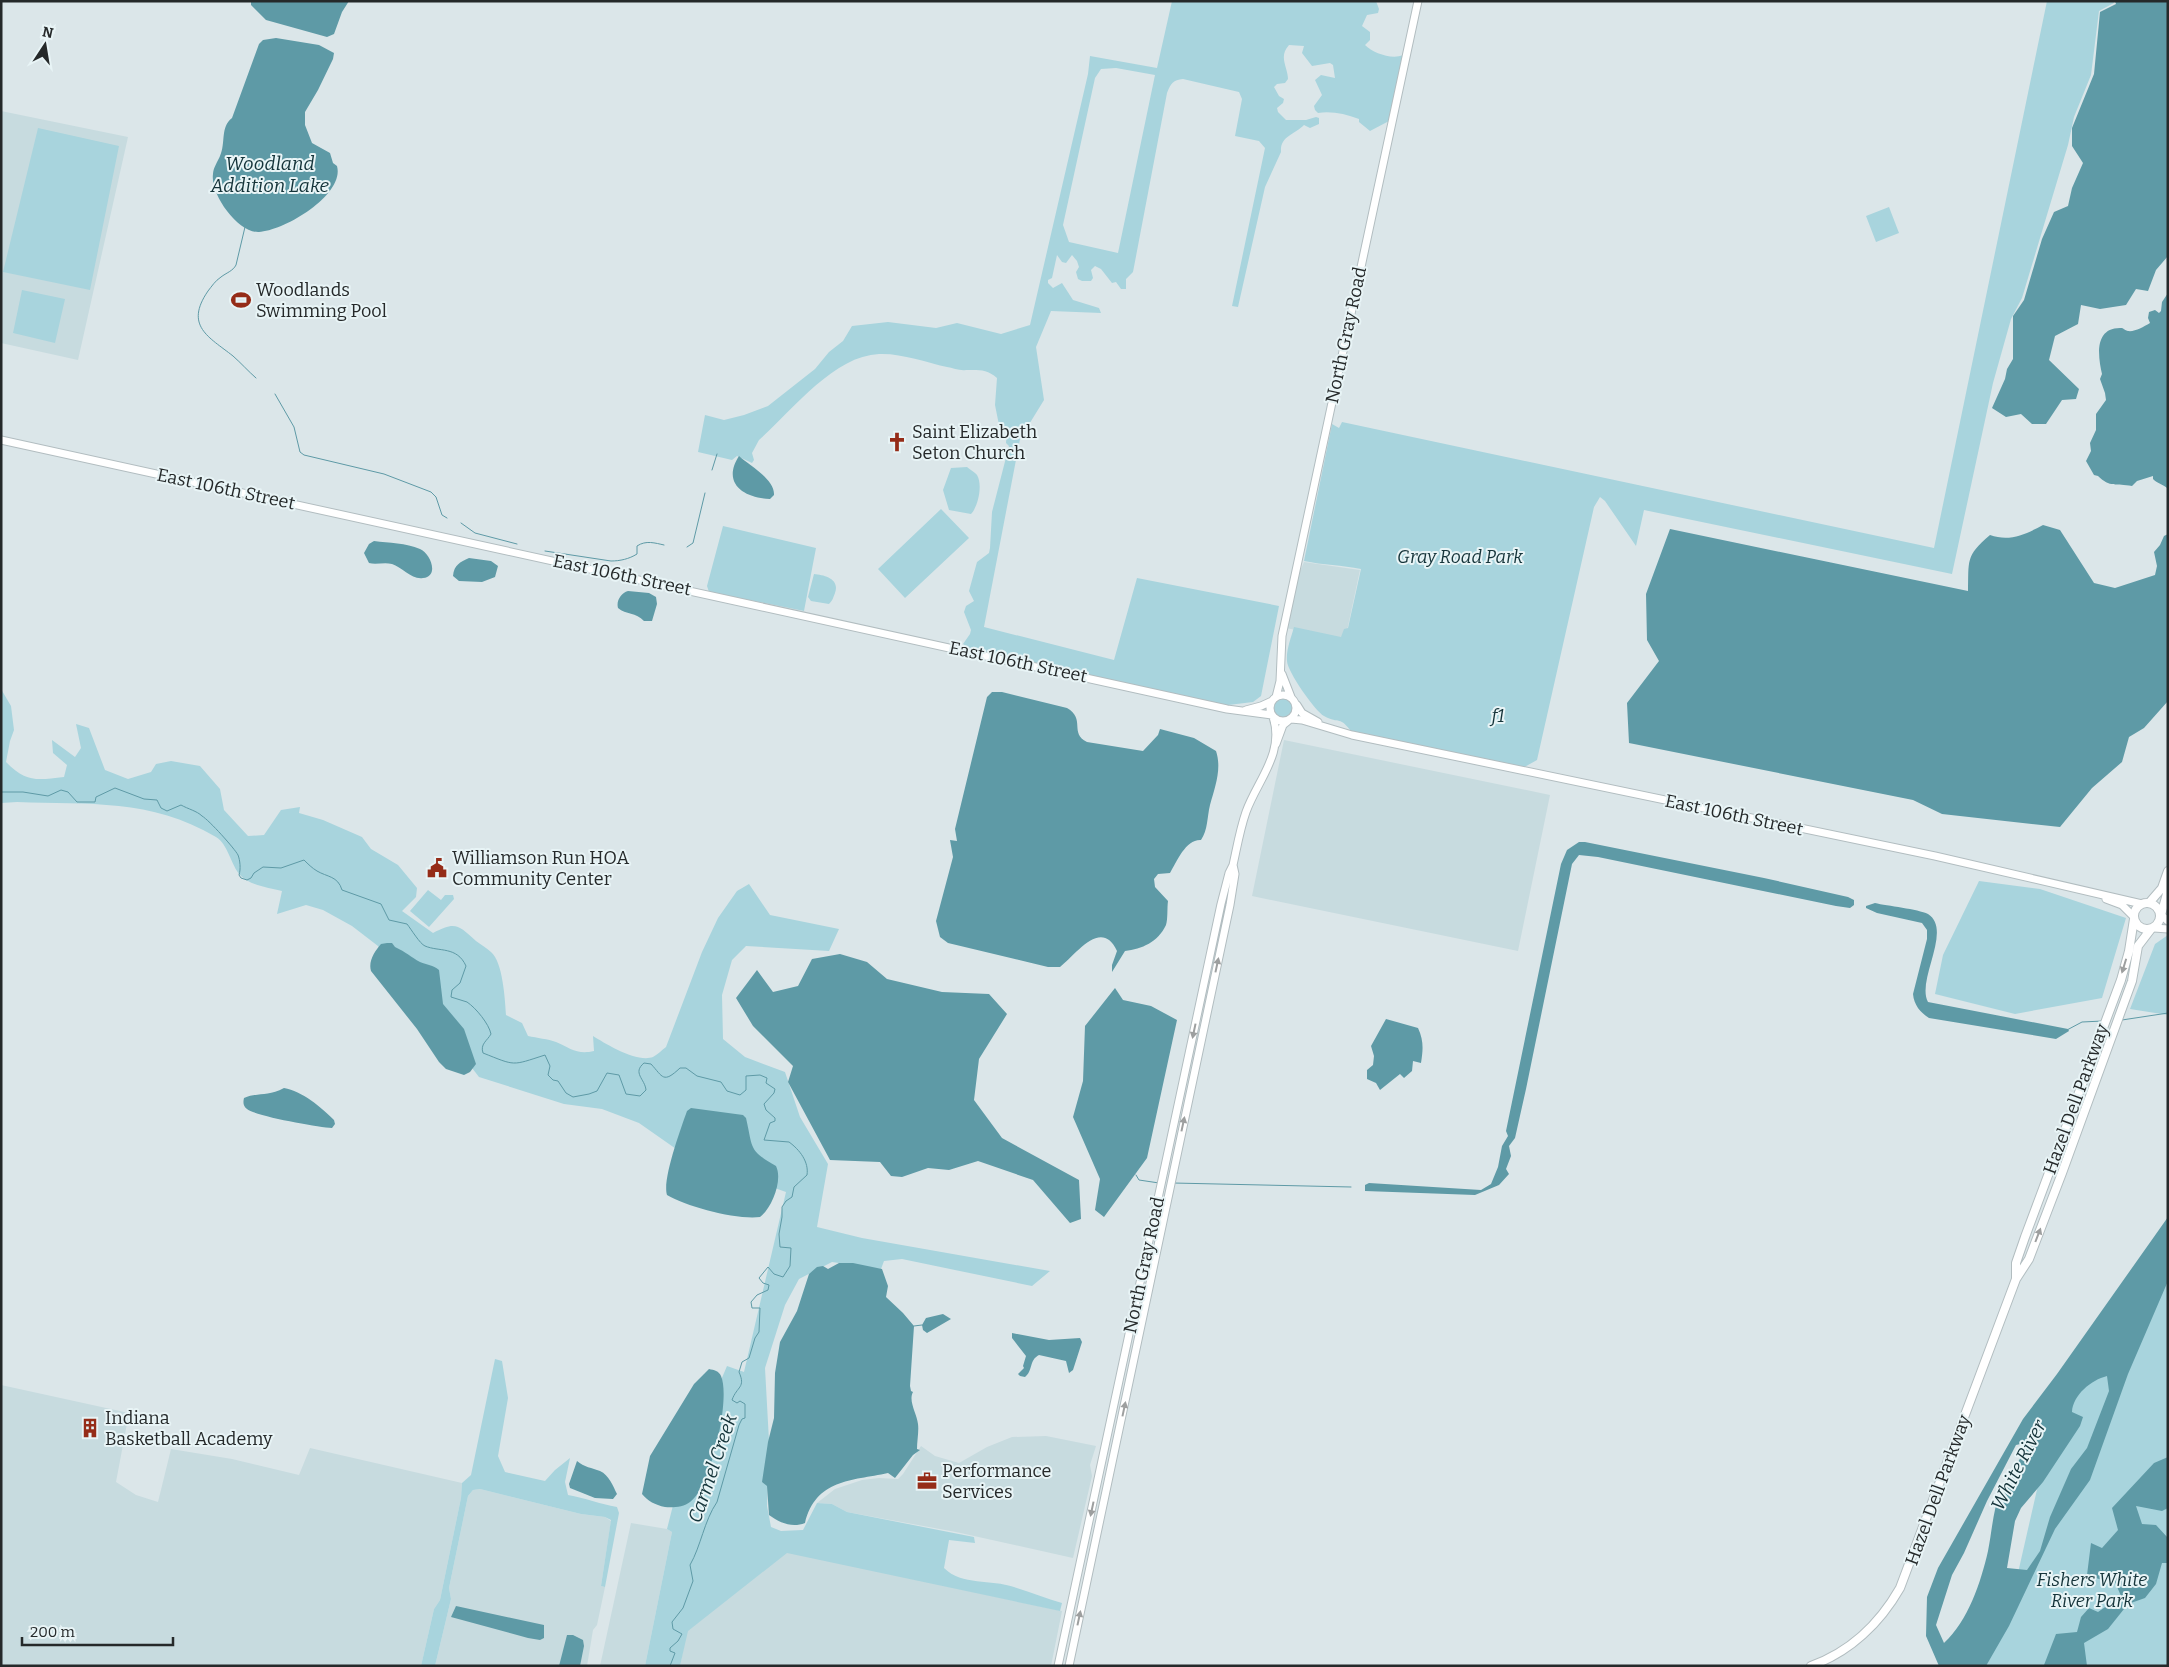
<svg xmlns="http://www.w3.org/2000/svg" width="2169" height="1667" viewBox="0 0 2169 1667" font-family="Bitter,serif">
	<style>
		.built { fill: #c7dbdf }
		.green { fill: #a8d4dd; fill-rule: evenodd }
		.water { fill: #5e9aa6; fill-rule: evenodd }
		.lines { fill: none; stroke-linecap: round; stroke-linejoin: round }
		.stream { stroke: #5e9aa6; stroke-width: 1 }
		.tertiary-casing { stroke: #b2bdc0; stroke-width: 9 }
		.secondary-casing { stroke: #b2bdc0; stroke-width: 10 }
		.tertiary { stroke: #fff; stroke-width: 7 }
		.secondary { stroke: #fff; stroke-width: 8 }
		.oneway { fill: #9d9f9f }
		.labels { text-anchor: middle; stroke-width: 4; stroke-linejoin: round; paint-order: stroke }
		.poi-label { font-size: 18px; fill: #25292a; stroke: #e8f4f6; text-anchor: start }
		.street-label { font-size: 18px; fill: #25292a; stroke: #e8f4f6 }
		.park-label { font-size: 18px; font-style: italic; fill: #15343a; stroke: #e8f4f6 }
		.water-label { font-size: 19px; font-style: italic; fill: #143339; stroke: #e8f4f6 }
	</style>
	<rect width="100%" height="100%" fill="#dbe6e9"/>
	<path class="built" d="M1,111l127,26 -50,223 -77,-17z
		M1304,562l56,8 -15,70 -59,-12 11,-50z
		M1284,740l266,55 -32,156 -266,-55z
		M1,1385l128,28 -13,69 20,13 22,7 13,-53 61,10 67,16 11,-27 152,35 -1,15 -21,102 -6,9 -13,57h-420z
		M1046,1436l50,10 -6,19 2,11 -19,82 -117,-26 -109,-20 -15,-8 -15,-1 18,-14 27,-9 17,-2 19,1 5,-5 18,-28 14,10 24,7 28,-16 25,-10z
		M480,1489l101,25 24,3 6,4 -10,65 4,1 -8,38 -4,5 -6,36h-152l16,-67 -2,-11 19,-92 5,-6z
		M631,1523l36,6 5,3 -27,134h-45z
		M787,1552l275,59 -11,55h-371l7,-35z"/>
	<path class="green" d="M1172,1h204l3,8 -1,4 -11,2 -5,11 8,6v8l-5,5c8,8 27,15 38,10l-14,66 -19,10 -11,-9v-3c-14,-5 -27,-8 -41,-6l-3,-3 -1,-4 8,-11 -7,-15 6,-5 14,3 -2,-13 -3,-2 -18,3 -10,-13 2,-7 -15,-1c-11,12 -1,22 -1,34l-3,4 -8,1 -3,3 5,9 5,3 -1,4 -6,5 1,4 8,8h20l10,-3 3,1v6l-9,4 -6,-3c-10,10 -24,11 -23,27l-16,35 -27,120 -6,-1 33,-158 -6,-7 -24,-5 7,-37 -3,-7 -56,-13c-10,1 -12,4 -16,14l-34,179 -7,7v10h-5l-5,-7 -4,1 -11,-14 -6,-3 -4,4 2,8 -2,3h-9l-4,-2 -2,-7 3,-5 -2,-6 -5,-6 -6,8 -4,-1 -5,-7 -5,23 -4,2v3l5,5 9,-5 11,17 26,8 2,5 -50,-2 -15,36 8,53 -24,39 -36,188 130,33 23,-82 142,28 -18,90 -8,6 -33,4 -250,-57 -7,-5 7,-10 1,-4 -7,-18 2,-6 8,-5 -5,-10 8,-29 12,-9 1,-5 2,-36 17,-66 -3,-3 1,-14 -7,1 -5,-25 2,-27c-10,-9 -18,-8 -31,-8 -6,1 -13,-2 -19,-3 -22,-5 -46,-14 -68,-13 -46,2 -87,57 -120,86l-7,13 2,7 -2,3 -15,-7 -5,4 -34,-8 7,-37 19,5 20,-5 24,-9 47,-37 14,-17 14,-11 9,-15 36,-4 48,6 21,-5 44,11 29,-9 58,-251 2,-18 67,12zM1116,68l39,7 -37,178 -49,-11 -6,-17 32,-147 6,-9z
		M2047,1h66l1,2 -15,8 -8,64 -17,42 -6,28 -46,153 -11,21 -18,64 -41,191 -308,-64 -8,36 -31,-45 -5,-4 -6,10 -57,253 -16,9 -168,-35c-14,-20 -13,-9 -29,-18 -9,-5 -37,-45 -37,-55 -1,-11 4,-23 7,-34l47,10 3,-8 4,-1 13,-59c-19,-4 -38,-4 -57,-8l28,-137 7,4 3,-6 592,126z
		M38,128l81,18 -29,144 -87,-18z
		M1889,207l10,26 -23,9 -10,-26z
		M22,290l43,9 -10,44 -42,-10z
		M967,467c3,3 8,5 10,8 6,10 1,32 -6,39l-22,-4 -6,-20 8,-22z
		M941,509l28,29 -64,60 -27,-29z
		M723,526l93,22 -12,63 -95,-19 -2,-6z
		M814,574c11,1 26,5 21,19 -2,5 -2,7 -6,11l-18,-3 -3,-4z
		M1,689l10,17 3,24 -4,11 -4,21c21,21 31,18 58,15l3,-12 -14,-12 -1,-13 23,17 6,-9 -5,-24 13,4 16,42 23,9 23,-7 5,-8 15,-3 29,5 20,23 4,21 24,26 16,-1 17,-25 19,-3 -1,6 24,7 39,17 9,12 27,16 19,23 -1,9 -14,14 31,22c23,-12 25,-8 43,8 5,4 11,7 15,11 12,10 14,48 15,63l16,8 6,13c9,2 20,3 28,6 14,6 21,13 38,9l-1,-15c13,8 44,27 60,21 4,-2 9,-7 13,-10l36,-95 16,-34 19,-27 12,-7 21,31 69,14 -10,22 -83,-5 -14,14 -10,35 1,44 22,18 40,15 15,45 28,47 -11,63 45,11 188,33 -18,15 -130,-27 -18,2 -3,8 -49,-7 -33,17 -14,26 -20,63 4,73 -2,65 4,21 10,4 22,-1 14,-27 15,1 15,8 127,25 1,6 -26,-3 -5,28c18,18 47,11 70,19 16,5 32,11 48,16l-2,8 -273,-58 -99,78 -8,35h-35l27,-134 -5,-3 14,-55 46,-108 17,6 42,-180 -97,-34 -50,-35 -37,-14 -38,-5 -85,-27 -101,-131 -26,-20 -29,-16 -17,-5 -29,9 5,-23c-13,-3 -33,-6 -42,-16 -9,-10 -12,-31 -24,-38 -66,-39 -127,-32 -199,-35l-16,1z
		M1273 708a10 10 0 1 1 20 0a10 10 0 1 1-20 0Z
		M1979,881l61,8 86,29 -24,80 -87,16 -80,-20 8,-39z
		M428,890l13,10 4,-5h8l1,4 -25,28 -19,-16z
		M2168,935v80l-38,-6 25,-65z
		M2168,1246v420h-185l27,-58 49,-215z
		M495,1359l7,2 6,37 -10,58 7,16 40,9 10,-11 15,-12 -5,24 3,13c17,3 32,9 49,12l2,6 -14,74 -4,-1 10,-66 -6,-3 -24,-3 -101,-25 -7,1 -5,6 -19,92 2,11 -16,67h-14l13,-57 6,-9 21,-102 1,-15 9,-8z"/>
	<path class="water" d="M251,1h98l-7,11 -8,22 -7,3 -61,-17 -15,-15z
		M2115,1h53v255l-12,14 -8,21 -12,-2 -10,16 -26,4 -19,-4 -3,19 -23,12 -6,24 30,29 -3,10 -14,1 -16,24h-14l-11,-10 -15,3 -14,-9 13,-29 2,-10 6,-10v-43l11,-16 18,-61 12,-27 14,-6 4,-18 11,-25 -11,-17v-18l22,-54 6,-62 16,-8z
		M276,38l43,7 15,8 -1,6 -15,31 -13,22v13l7,18 18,10 3,10 4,3c8,29 -53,65 -78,66 -21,1 -49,-38 -46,-58 0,-6 5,-13 7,-18 6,-13 0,-29 12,-38l27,-74 4,-4z
		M2168,293v196c-5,-5 -10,-5 -15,-10v-3l-16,5 -5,5c-16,-3 -22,2 -34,-10l-4,-1 -8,-14 5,-10 -1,-8 6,-13v-16l10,-14 -1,-7 -5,-14 2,-5c-4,-17 -8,-46 18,-46 5,0 3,2 8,3 7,1 15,-4 22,-8l-2,-5 1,-6 6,-2 4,3 2,-2 1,-9z
		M739,456c11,10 36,23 35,39l-4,4c-25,-1 -49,-15 -31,-43z
		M2043,525l17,5 34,53 21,5 40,-13 2,-9 -3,-14 6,-7 4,-9 4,-2v167l-24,27 -15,9 -7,25 -30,26 -32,39 -118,-13 -29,-14 -284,-57 -2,-40 32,-42 -12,-21 -1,-46 24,-65 298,62c1,-30 -3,-35 22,-56 20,7 36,-1 53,-10z
		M374,541c15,2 32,2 46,8 10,4 20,27 3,29 -11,2 -21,-11 -31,-14 -8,-2 -16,1 -23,-1l-5,-10 5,-9z
		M469,558l22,3 7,5 -3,11 -13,5 -23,-1 -6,-5c1,-11 7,-14 16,-18z
		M628,591l21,2 7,4 1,7 -5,17h-8c-8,-9 -18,-6 -26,-13 -2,-7 3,-15 10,-17z
		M992,692h10l65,16c19,11 2,25 20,34l56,9 15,-16 2,-6 34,9 22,13c6,18 -1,36 -6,54 -3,12 -2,25 -9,35 -15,-1 -24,21 -31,33l-12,1 -4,5 1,8 13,14c-1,7 0,18 -2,24 -8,17 -24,24 -41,26l-13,21v-7l5,-14c-16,-34 -42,5 -57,16h-12l-100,-24 -8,-6 -4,-16 17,-64 -3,-17 7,1 -2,-12 32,-132z
		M1579,842h6l179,36 84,19 6,3v5l-4,3 -14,-2 -238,-49 -19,-2 -7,9 -46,225 -11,49 -6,8 2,10 -5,13 3,5 -10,11 -24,10 -110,-4v-6l4,-2 112,7 10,-6 7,-17 4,-21 6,-10 -2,-5 55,-267 6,-14z
		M1875,903c12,3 43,6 53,11 25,16 -12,66 0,88l140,27 1,2 -13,8 -127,-21c-9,-6 -15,-13 -16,-24l14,-55v-9l-5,-7 -45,-10 -11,-5v-2z
		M387,943h5l3,4c11,5 16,10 25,15 7,3 13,3 19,8l4,34 21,25 12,35 -6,8 -6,3 -18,-6 -7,-7 -22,-33 -46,-58c-3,-10 4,-20 10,-27z
		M840,954l27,8 20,17 55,13 47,2 18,20 -28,45 -5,41 28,38 77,42 2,39 -11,4 -37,-43 -55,-19 -29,9 -21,-2 -26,9 -11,-1 -11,-14 -50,-2 -42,-78 5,-16 -40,-40 -17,-28 21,-28 16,22 25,-6 14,-27z
		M1115,988l8,12 28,6 26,14 -30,138 -43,59 -9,-7 5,-31 -27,-62 10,-36 2,-55z
		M1386,1019l32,9c6,13 5,22 3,35l-8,-2 -1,10 -8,7 -4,-4 -20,16 -4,-7 -9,-4v-9l6,-5 1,-9 -3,-10z
		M284,1088c18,3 37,19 50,32l1,4 -3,4c-14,-1 -77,-12 -85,-19 -4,-3 -4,-7 -3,-11 14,-6 23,-1 40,-10z
		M691,1108l52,7 3,3c7,30 2,32 30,48 7,14 -4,42 -16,51 -23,3 -73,-10 -93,-22 -5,-15 14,-67 20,-84z
		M2168,1217v64l-40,93 -38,106 -35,49 -46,97 -23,40h-47l-13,-30 1,-39 11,-29 85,-149 34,-45zM2107,1376l2,15 -22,57 -16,21 -21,48 -10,34 -13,19 -20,-2 8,-47 6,-13 22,-26 37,-56 3,-9 -11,-5c1,-17 19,-32 35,-36zM2025,1443c-2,18 -17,31 -24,47 -8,19 -9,41 -13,61 -7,31 -20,70 -44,92l-8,-18 16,-50 12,-22 23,-52 29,-56z
		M839,1263h14l29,6 6,17 -2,11 17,16 11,13 -4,60 1,5 2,1c-5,9 4,22 5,32 1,7 -1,17 -1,25l3,1 -7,5 -18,23 -7,-5c-37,8 -72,6 -83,50 -13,5 -25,0 -36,-8l-2,-29 -5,-4 6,-40 6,-24 1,-45 5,-31 17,-31 12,-37 8,-7 6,-1 5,3z
		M943,1314l8,5 -24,14 -4,-3 -1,-5 4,-7z
		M1012,1333l37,7 31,-2 2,4 -9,28 -4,3 -3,-12 -27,-6c-10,5 -6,16 -14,22l-5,-1 -2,-2 6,-6 -1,-2 3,-10 -14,-18z
		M709,1369c5,1 10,2 12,7 10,22 -10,112 -31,126 -6,5 -18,6 -25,5 -10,-2 -17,-6 -23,-13l8,-38 44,-72z
		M2168,1457v51l-6,3 -26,-5 6,18 14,1 12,13v25h-6l-6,21 -11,14 -17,6 -20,25 -24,14 3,23 -43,-1 12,-31 21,-2 4,-15 8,-9 9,4 23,-16 -6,-14h-7l-21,-7 4,-32 11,5 16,-18 -6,-22 42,-45z
		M577,1461c7,6 15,7 23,10 9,4 13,15 17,23l-4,5 -18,-1 -25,-10 -1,-4z
		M456,1606l88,19v13l-4,2 -12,-2 -77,-21z
		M567,1635h6l10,5 1,6 -4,20h-21z"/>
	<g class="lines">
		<path class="stream" d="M245,227l-9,38c-3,6 -10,8 -15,12 -6,4 -9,9 -13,14 -24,35 1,46 25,65 8,7 15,15 23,22
			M275,394l19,33 6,25 4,3 80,19 47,18 5,5 6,18 5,3
			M712,470l5,-16
			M461,523l14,10 42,11
			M687,547l6,-4 12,-50
			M545,551l66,10c9,0 18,-2 26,-7v-8c9,-6 18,-3 27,-1
			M1,792h22l25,4 13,-6 7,2 9,10h18l1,-5 19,-9 29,11 13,1 4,8 6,3 14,-6c7,4 16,6 21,11 7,4 33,33 36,39 2,5 3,14 1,20l2,3 6,2 4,-2 3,-5 9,-6 18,1 23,-8c4,4 8,8 13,11 10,6 21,5 25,19l39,14 8,16 18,4c4,5 13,20 18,22 14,6 32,0 41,20l-6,17 -8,7 -1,7c5,2 11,3 16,5 9,6 22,22 24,32 -4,7 -11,10 -8,19 33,13 28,13 62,2l5,11 -2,9 5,5 5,1 8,12 7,4 16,-3 8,-3 10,-18 12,2 7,19 14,2 6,-6c-1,-11 -14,-17 -2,-27l7,1c12,13 12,20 29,4h6l11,8 24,6 6,9 13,4 6,-5v-14l14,-1 7,3 -1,5 9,6 -1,4 -10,11 2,6 9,8v3l-5,2 -6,17 25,2c11,8 20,20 18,33l-13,12 -2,10 -6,4 -4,6v10l-3,17 1,13 11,1 -1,18 -7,11 -9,-3 -6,-7 -9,11 4,5 6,2 -1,5 -11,5 -6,7 1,6h8l-1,24 -4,6 -6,20 -7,4 -3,10c7,16 -2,14 -7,28l5,3 3,-2 5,3v14l-3,1 -3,6 -22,77c-13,19 -16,44 -27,63l3,16 -10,27 -11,14 1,7 9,5 -4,7 -8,7v3l5,2 -5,13
			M2122,1020l46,-7
			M2067,1030l15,-8 21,-1
			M1136,1175l3,5 20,3
			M1173,1183l178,4
			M914,1326l8,-1"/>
		<defs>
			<path id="tertiary" d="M1,440l1226,269 45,6
				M1282,674l9,23
				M1270 708a13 13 0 1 1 26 0a13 13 0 1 1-26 0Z
				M1276,697l4,-16 2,-45 136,-635
				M1297,705l5,8 16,9
				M1246,710l15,-4 11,-5
				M1291,719l11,1 50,15 583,121 207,48
				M1276,744l7,-19 5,-4
				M2106,899l16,6 12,12
				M2161,915l7,6
				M2154,928l14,1
				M1058,1666l163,-762 8,-31 4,-8c4,-18 7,-36 13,-53 11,-31 39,-59 27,-95
				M1069,1666l161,-761 5,-31 -2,-9"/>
			<path id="secondary" d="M2134 916a13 13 0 1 1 26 0a13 13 0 1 1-26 0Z
				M2149,903l13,-15 6,-17
				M2161,915l7,-25
				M2016,1279v-16l9,-26 96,-257 8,-29 5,-32
				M1811,1666c39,-14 69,-43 89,-78l116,-309 13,-20 33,-86 70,-192 6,-35 13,-17"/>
		</defs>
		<use href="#tertiary" class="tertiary-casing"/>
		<use href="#secondary" class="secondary-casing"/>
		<use href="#tertiary" class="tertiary"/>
		<use href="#secondary" class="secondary"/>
	</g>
	<defs><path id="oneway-solid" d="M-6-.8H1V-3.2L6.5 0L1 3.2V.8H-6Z" transform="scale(1.25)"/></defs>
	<g class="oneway">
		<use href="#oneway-solid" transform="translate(1217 965) rotate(-78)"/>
		<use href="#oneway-solid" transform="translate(2124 966) rotate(107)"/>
		<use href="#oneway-solid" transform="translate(1194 1031) rotate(102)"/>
		<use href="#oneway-solid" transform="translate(1183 1124) rotate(-78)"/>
		<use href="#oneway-solid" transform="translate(2038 1235) rotate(-69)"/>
		<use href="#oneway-solid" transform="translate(1124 1409) rotate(-78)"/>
		<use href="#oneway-solid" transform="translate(1092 1509) rotate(102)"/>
		<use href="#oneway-solid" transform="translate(1079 1618) rotate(-78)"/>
	</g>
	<defs>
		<symbol id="stadium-bare" viewBox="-9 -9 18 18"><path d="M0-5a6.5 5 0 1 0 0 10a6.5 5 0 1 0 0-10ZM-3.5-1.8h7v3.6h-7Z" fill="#952c18" stroke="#e8f4f6" stroke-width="2.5" paint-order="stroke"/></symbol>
		<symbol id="church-bare" viewBox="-9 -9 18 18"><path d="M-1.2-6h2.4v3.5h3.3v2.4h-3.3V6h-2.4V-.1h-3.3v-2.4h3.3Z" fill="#952c18" stroke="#e8f4f6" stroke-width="2.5" paint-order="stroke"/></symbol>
		<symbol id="civic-bare" viewBox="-9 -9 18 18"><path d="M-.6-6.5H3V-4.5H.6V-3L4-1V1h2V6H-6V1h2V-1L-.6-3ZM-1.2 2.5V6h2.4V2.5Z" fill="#952c18" stroke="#e8f4f6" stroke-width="2.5" paint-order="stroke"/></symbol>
		<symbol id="building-bare" viewBox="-9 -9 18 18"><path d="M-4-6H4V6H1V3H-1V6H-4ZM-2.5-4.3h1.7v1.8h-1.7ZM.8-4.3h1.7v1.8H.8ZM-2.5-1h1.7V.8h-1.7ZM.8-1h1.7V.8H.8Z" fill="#952c18" stroke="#e8f4f6" stroke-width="2.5" paint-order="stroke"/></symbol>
		<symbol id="office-bare" viewBox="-9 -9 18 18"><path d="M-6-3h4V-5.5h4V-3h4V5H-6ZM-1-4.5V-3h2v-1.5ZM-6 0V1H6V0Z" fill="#952c18" stroke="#e8f4f6" stroke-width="2.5" paint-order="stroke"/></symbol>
	</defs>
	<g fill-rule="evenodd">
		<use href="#stadium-bare" x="227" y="286" width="28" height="28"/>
		<use href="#church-bare" x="883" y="428" width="28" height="28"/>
		<use href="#civic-bare" x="423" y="854" width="28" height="28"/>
		<use href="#building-bare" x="76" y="1414" width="28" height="28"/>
		<use href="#office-bare" x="913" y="1467" width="28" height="28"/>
	</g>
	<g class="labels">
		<g class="poi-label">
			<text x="256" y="296">Woodlands<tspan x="256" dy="21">Swimming Pool</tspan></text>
			<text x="912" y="438">Saint Elizabeth<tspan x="912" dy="21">Seton Church</tspan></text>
			<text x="452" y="864">Williamson Run HOA<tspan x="452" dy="21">Community Center</tspan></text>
			<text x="105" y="1424">Indiana<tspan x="105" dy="21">Basketball Academy</tspan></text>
			<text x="942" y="1477">Performance<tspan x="942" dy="21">Services</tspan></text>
		</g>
		<g class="street-label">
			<text transform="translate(1346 335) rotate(-78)" y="6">North Gray Road</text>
			<text transform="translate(226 489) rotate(12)" y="6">East 106th Street</text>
			<text transform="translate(622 575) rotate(12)" y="6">East 106th Street</text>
			<text transform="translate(1018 662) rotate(12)" y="6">East 106th Street</text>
			<text transform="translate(1734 815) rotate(12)" y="6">East 106th Street</text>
			<text transform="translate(2076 1099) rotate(-70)" y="6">Hazel Dell Parkway</text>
			<text transform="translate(1144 1265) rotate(-78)" y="6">North Gray Road</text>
			<text transform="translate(1938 1490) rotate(-70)" y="6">Hazel Dell Parkway</text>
		</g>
		<g class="park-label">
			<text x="1460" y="563">Gray Road Park</text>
			<text x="1498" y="722">f1</text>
			<text x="2092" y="1586">Fishers White<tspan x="2092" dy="21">River Park</tspan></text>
		</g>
		<g class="water-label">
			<text x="270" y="170">Woodland<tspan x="270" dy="22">Addition Lake</tspan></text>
			<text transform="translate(2018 1465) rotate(-63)" y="7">White River</text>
			<text transform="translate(712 1468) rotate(-71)" y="7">Carmel Creek</text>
		</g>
	</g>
	<rect width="2169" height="1667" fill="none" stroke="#25292a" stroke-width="5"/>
	<g transform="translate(45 45) rotate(12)" stroke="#e8f4f6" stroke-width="4" paint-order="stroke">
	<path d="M0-4L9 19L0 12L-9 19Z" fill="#25292a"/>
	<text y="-8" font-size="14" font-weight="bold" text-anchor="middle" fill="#25292a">N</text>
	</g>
	<path d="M22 1637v8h151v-8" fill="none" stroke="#25292a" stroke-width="2.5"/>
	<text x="30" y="1637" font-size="15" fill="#25292a" stroke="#e8f4f6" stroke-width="4" paint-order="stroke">200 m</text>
</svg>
